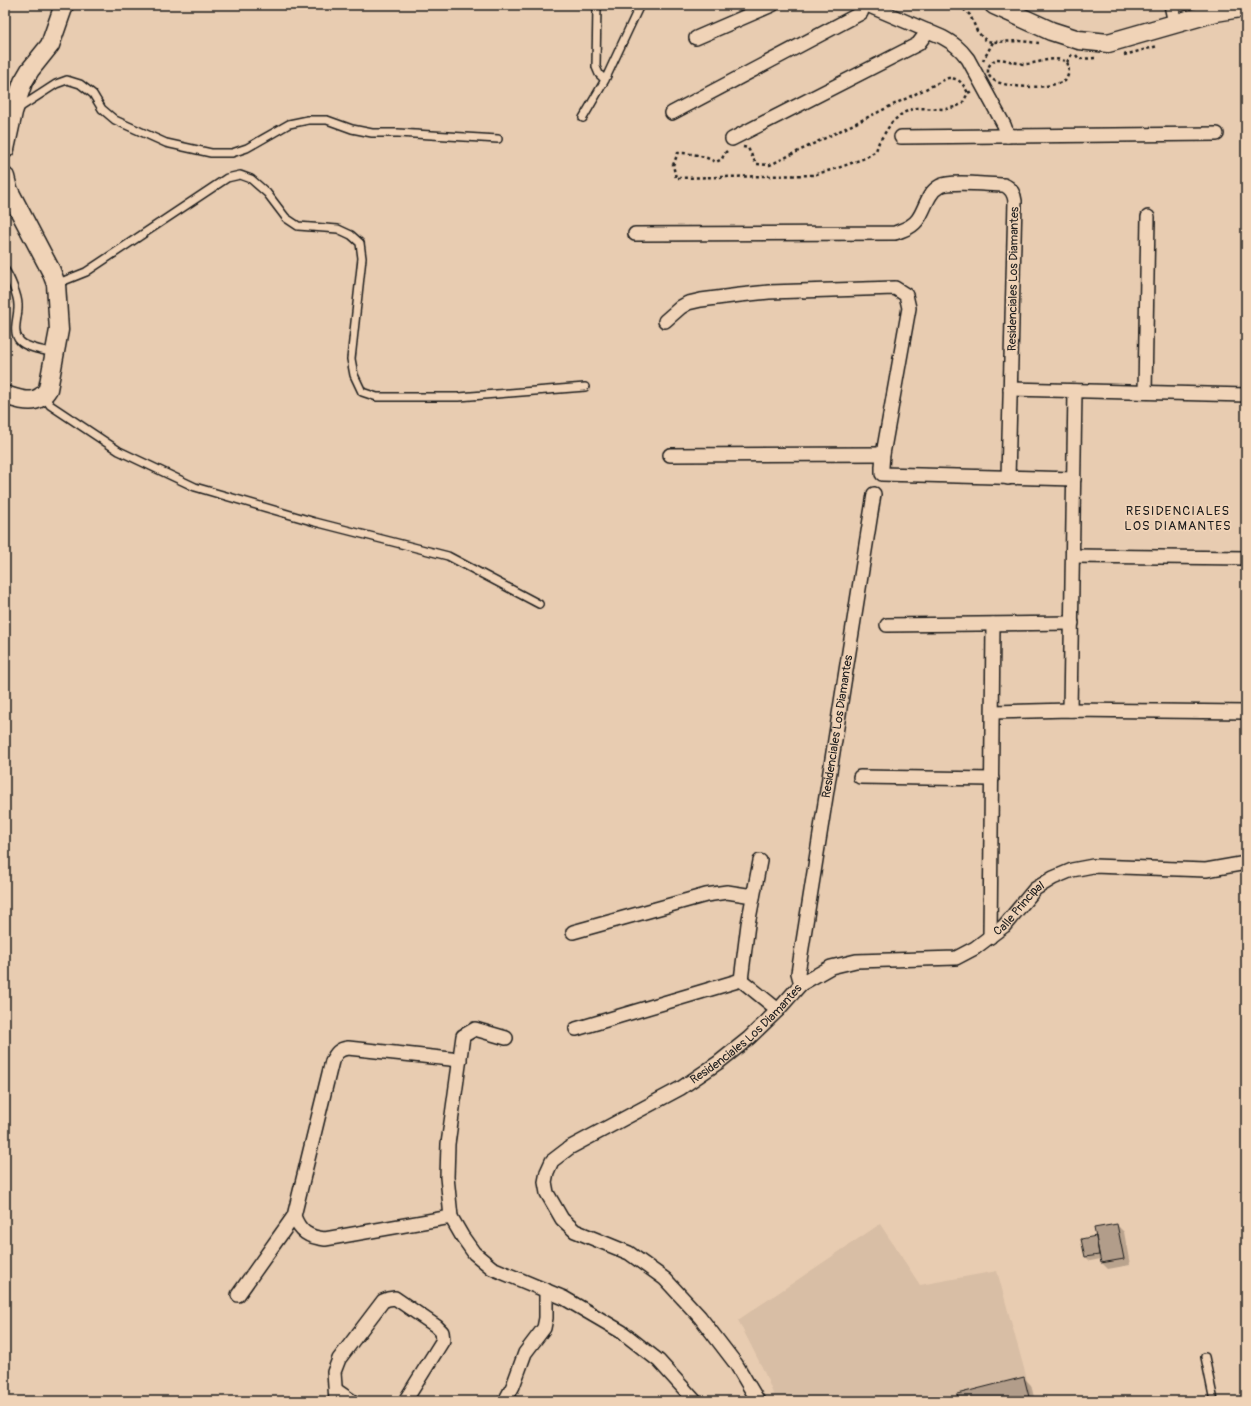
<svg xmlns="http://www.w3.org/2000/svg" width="1251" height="1406" viewBox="0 0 1251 1406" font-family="Pangolin,sans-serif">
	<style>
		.built { fill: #d8bea5 }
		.shadow { fill: #0003 }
		.building { fill: #b29d8a; stroke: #1c1c1c }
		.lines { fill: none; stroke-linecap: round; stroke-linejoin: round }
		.lane-casing { stroke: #1c1c1c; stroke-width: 10 }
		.street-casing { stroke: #1c1c1c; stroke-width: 16 }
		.secondary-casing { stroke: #1c1c1c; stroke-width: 21 }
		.path { stroke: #1c1c1c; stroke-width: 2.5; stroke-dasharray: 3 3; stroke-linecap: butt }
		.lane { stroke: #f0d3b7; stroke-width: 7 }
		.street { stroke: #f0d3b7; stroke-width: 13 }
		.secondary { stroke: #f0d3b7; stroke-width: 18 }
		.labels { text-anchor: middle; stroke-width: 3.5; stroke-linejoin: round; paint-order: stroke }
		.street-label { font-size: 12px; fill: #1c1c1c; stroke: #f0d3b7 }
		.neighbourhood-label { font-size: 13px; letter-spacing: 1px; fill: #1c1c1c; stroke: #f0d3b7 }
	</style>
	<rect width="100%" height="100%" fill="#e8ccb1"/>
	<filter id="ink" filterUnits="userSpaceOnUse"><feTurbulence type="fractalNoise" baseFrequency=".025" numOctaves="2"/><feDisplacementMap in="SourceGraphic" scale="8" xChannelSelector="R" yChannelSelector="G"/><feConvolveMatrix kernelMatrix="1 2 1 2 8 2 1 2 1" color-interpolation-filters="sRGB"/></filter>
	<g filter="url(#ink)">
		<path class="built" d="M880,1224l40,61 77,-14 36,130h-257l-13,-32 -25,-49z"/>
		<path class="shadow" d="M1117,1225l7,7 6,33 -22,4 -6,-6 -1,-4 -11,2 -4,-4 9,-19z
			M1024,1378l7,7 4,16h-75z"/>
		<path class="building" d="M1117,1224l7,35 -23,4 -7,-35z
			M1096,1236l3,19 -14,2 -4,-18z
			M1024,1377l6,24h-71l-2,-7z"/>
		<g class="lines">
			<defs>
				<path id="lane" d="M597,5l-1,62 3,7 6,6
					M19,108l37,-24 11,-4 13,4 13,10 9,15 13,11 51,23 45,10h21l15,-5 42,-24 19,-4h19l25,9 20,4h26l100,6
					M583,118l22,-38 35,-75
					M5,270c5,7 13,26 13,35 1,11 -7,27 2,36 6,7 27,10 35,12
					M56,284l30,-12 141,-94 13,-3 11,4 16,14 19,25 12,8 40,3 13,6 9,8 2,15 -11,101 3,16 8,17 15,5h82l126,-10
					M44,396l6,9 69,46 76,36 120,35 133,34 91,48
					M1205,1357l9,44"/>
				<g id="street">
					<path d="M867,5l75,32c11,6 18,11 26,22l36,66 4,11"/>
					<path d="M1171,5l4,18"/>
					<path d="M696,38l76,-33"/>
					<path d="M672,113l189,-100 3,-8"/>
					<path d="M901,137l316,-3"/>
					<path d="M732,139l186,-95 10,-13"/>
					<path d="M635,234l260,-1c8,-3 18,-6 23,-14 8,-11 9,-26 22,-33 12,-6 49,-1 64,-1 7,3 10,8 11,16l-7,277"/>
					<path d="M665,321l16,-14 7,-4 13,-3 39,-5 29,-3 126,-4 11,7 3,13 -26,146 -1,13v7l192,5"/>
					<path d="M1010,389l236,6"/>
					<path d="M1145,392l3,-175"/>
					<path d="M670,455l213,-1"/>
					<path d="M1073,556l173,2"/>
					<path d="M887,625l185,-2"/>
					<path d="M1070,710l5,-319"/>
					<path d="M993,712l77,-2 176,2"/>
					<path d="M860,777l132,2"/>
					<path d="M573,932l133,-37 21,-3 26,4"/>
					<path d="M990,937l3,-313"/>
					<path d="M741,980l7,-56 12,-63"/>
					<path id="s1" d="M801,984l-3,-11 76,-479"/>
					<path d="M576,1029l165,-49 37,30"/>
					<path d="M506,1038l-31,-9 -12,7 -15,108 -1,33 4,40 11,19 12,17 18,15 72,30 58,34 37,29 36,40"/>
					<path d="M451,1217l-126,22c-17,-2 -25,-7 -31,-23l38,-155c4,-8 7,-12 16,-13l112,12"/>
					<path d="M238,1295l56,-79"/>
					<path d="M336,1390l16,11"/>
					<path d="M336,1401l-2,-29 5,-13 44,-58 5,-2 7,-1 41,28 6,6 1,8 -38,61"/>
					<path d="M505,1401l8,-15 12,-33 19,-25 2,-10v-28"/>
					<path id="s2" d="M758,1401l-22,-37 -36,-47 -35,-38 -36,-26 -54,-22 -13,-12 -15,-26 -2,-11 2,-10 5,-11 17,-13 112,-60 38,-26 30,-24 29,-28 23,-26 30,-17 25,-6 100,-3 19,-10 29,-22 31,-37 18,-11 19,-8 21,-4 113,4 40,-7"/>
				</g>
				<path id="secondary" d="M994,5l57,26 28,9 29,3 108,-31 30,-5
					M5,149l8,-37 10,-30 7,-12 20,-25 14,-40
					M5,177l3,12 43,82 5,13 3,46 -11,59c-11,18 -27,11 -43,6"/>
			</defs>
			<use href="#lane" class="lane-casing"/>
			<use href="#street" class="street-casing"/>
			<use href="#secondary" class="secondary-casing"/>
			<path class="path" d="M959,5l11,10 7,16 6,7 4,3 6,1 27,-1 19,2
				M1076,55l3,4 18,-1
				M1124,55l34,-9
				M997,59c10,0 19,5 29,5 15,-1 27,-9 41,-2 3,7 2,13 -2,19 -6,2 -12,4 -19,5 -12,2 -59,2 -58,-15 0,-6 4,-10 9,-12z
				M983,61l10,-19
				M1067,62l5,-8
				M743,147l5,1 8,16 14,1 178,-87c12,0 15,6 20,15
				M727,151l-3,3 -2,5 -6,3c-12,-6 -24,-9 -38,-9l-5,12 3,13 137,-3 25,-7 27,-10 11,-7 3,-9 13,-20 11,-9 12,-5 31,1 9,-2 7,-3 6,-11 4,-2"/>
			<use href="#lane" class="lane"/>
			<use href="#street" class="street"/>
			<use href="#secondary" class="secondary"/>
		</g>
	</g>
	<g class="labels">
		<g class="street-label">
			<text transform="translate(1013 279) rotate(-89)" y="4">Residenciales Los Diamantes</text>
			<text dy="4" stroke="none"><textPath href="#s1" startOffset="261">Residenciales Los Diamantes</textPath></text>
			<text dy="4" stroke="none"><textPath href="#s2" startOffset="887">Calle Principal</textPath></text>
			<text dy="4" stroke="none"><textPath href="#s2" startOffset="571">Residenciales Los Diamantes</textPath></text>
		</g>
		<g class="neighbourhood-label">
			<text x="1178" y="515">RESIDENCIALES<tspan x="1178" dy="15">LOS DIAMANTES</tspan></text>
		</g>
	</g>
	<rect width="1251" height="1406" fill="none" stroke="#f0d3b7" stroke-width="20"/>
	<rect x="10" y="10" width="1231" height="1386" fill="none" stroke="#1c1c1c" stroke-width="1.5" filter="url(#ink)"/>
</svg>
